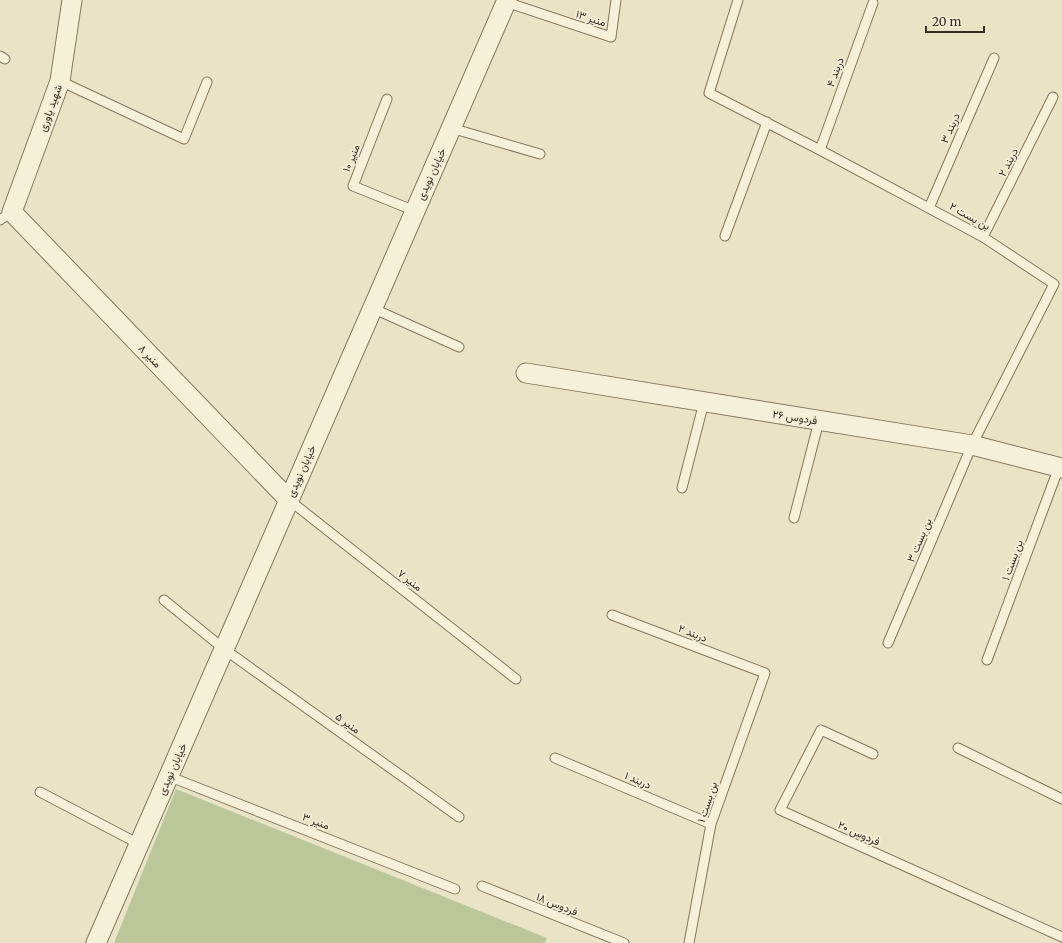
<svg xmlns="http://www.w3.org/2000/svg" width="1062" height="943" viewBox="0 0 1062 943" font-family="Merriweather,Vazirmatn,serif">
	<style>
		.green { fill: #bbc79b }
		.lines { fill: none; stroke-linecap: round; stroke-linejoin: round }
		.lane-casing { stroke: #83775e; stroke-width: 11 }
		.street-casing { stroke: #83775e; stroke-width: 21 }
		.lane { stroke: #f5f1d8; stroke-width: 9 }
		.street { stroke: #f5f1d8; stroke-width: 19 }
		.labels { text-anchor: middle; stroke-width: 3.5; stroke-linejoin: round; paint-order: stroke }
		.street-label { font-size: 11px; fill: #352d20; stroke: #f2edd5 }
	</style>
	<rect width="100%" height="100%" fill="#eae4c6"/>
	<path class="green" d="M176,789l371,149 -2,5h-431z"/>
	<g class="lines">
		<defs>
			<path id="lane" d="M738,0l-29,93 111,57 163,87 71,47 -82,161 -84,198
				M506,2l105,35 5,-37
				M0,56l5,3
				M60,81l124,58 23,-57
				M387,99l-34,87 62,25
				M451,128l89,26
				M820,150l53,-147
				M929,208l65,-150
				M0,220l12,-8
				M725,236l42,-114
				M983,237l70,-140
				M372,308l87,39
				M682,488l22,-86
				M289,500l227,179
				M794,518l25,-97
				M164,600l60,49 235,168
				M612,615l153,58 -54,151 -22,119
				M987,660l72,-193
				M958,748l104,51
				M873,754l-52,-24 -41,80 282,127
				M555,758l156,66
				M168,776l287,113
				M40,792l99,52
				M482,886l142,57"/>
			<path id="street" d="M72,0l-12,81 -48,131 277,288
				M526,373l446,72 90,23
				M96,943l411,-943"/>
		</defs>
		<use href="#lane" class="lane-casing"/>
		<use href="#street" class="street-casing"/>
		<use href="#lane" class="lane"/>
		<use href="#street" class="street"/>
	</g>
	<g class="labels">
		<g class="street-label">
			<text transform="translate(591 18) rotate(18)" y="4">منیر ۱۳</text>
			<text transform="translate(835 72) rotate(-70)" y="4">دربند ۴</text>
			<text transform="translate(50 108) rotate(-70)" y="4">شهید یاوری</text>
			<text transform="translate(950 128) rotate(-66)" y="4">دربند ۳</text>
			<text transform="translate(351 158) rotate(-68)" y="4">منیر ۱۰</text>
			<text transform="translate(1008 162) rotate(-63)" y="4">دربند ۲</text>
			<text transform="translate(431 174) rotate(-66)" y="4">خیابان نویدی</text>
			<text transform="translate(970 216) rotate(29)" y="4">بن بست ۲</text>
			<text transform="translate(150 356) rotate(46)" y="4">منیر ۸</text>
			<text transform="translate(795 417) rotate(9)" y="4">فردوس ۲۶</text>
			<text transform="translate(301 471) rotate(-66)" y="4">خیابان نویدی</text>
			<text transform="translate(919 540) rotate(-67)" y="4">بن بست ۳</text>
			<text transform="translate(1012 560) rotate(-70)" y="4">بن بست ۱</text>
			<text transform="translate(410 580) rotate(38)" y="4">منیر ۷</text>
			<text transform="translate(693 633) rotate(21)" y="4">دربند ۲</text>
			<text transform="translate(348 723) rotate(36)" y="4">منیر ۵</text>
			<text transform="translate(172 769) rotate(-66)" y="4">خیابان نویدی</text>
			<text transform="translate(638 780) rotate(23)" y="4">دربند ۱</text>
			<text transform="translate(707 802) rotate(-72)" y="4">بن بست ۱</text>
			<text transform="translate(316 821) rotate(21)" y="4">منیر ۳</text>
			<text transform="translate(859 833) rotate(24)" y="4">فردوس ۲۰</text>
			<text transform="translate(557 904) rotate(22)" y="4">فردوس ۱۸</text>
		</g>
	</g>
	<path d="M926 26v6h58v-6" fill="none" stroke="#352d20" stroke-width="2"/>
	<text x="932" y="26" font-size="12" fill="#352d20" stroke="#f2edd5" stroke-width="3" paint-order="stroke">20 m</text>
</svg>
